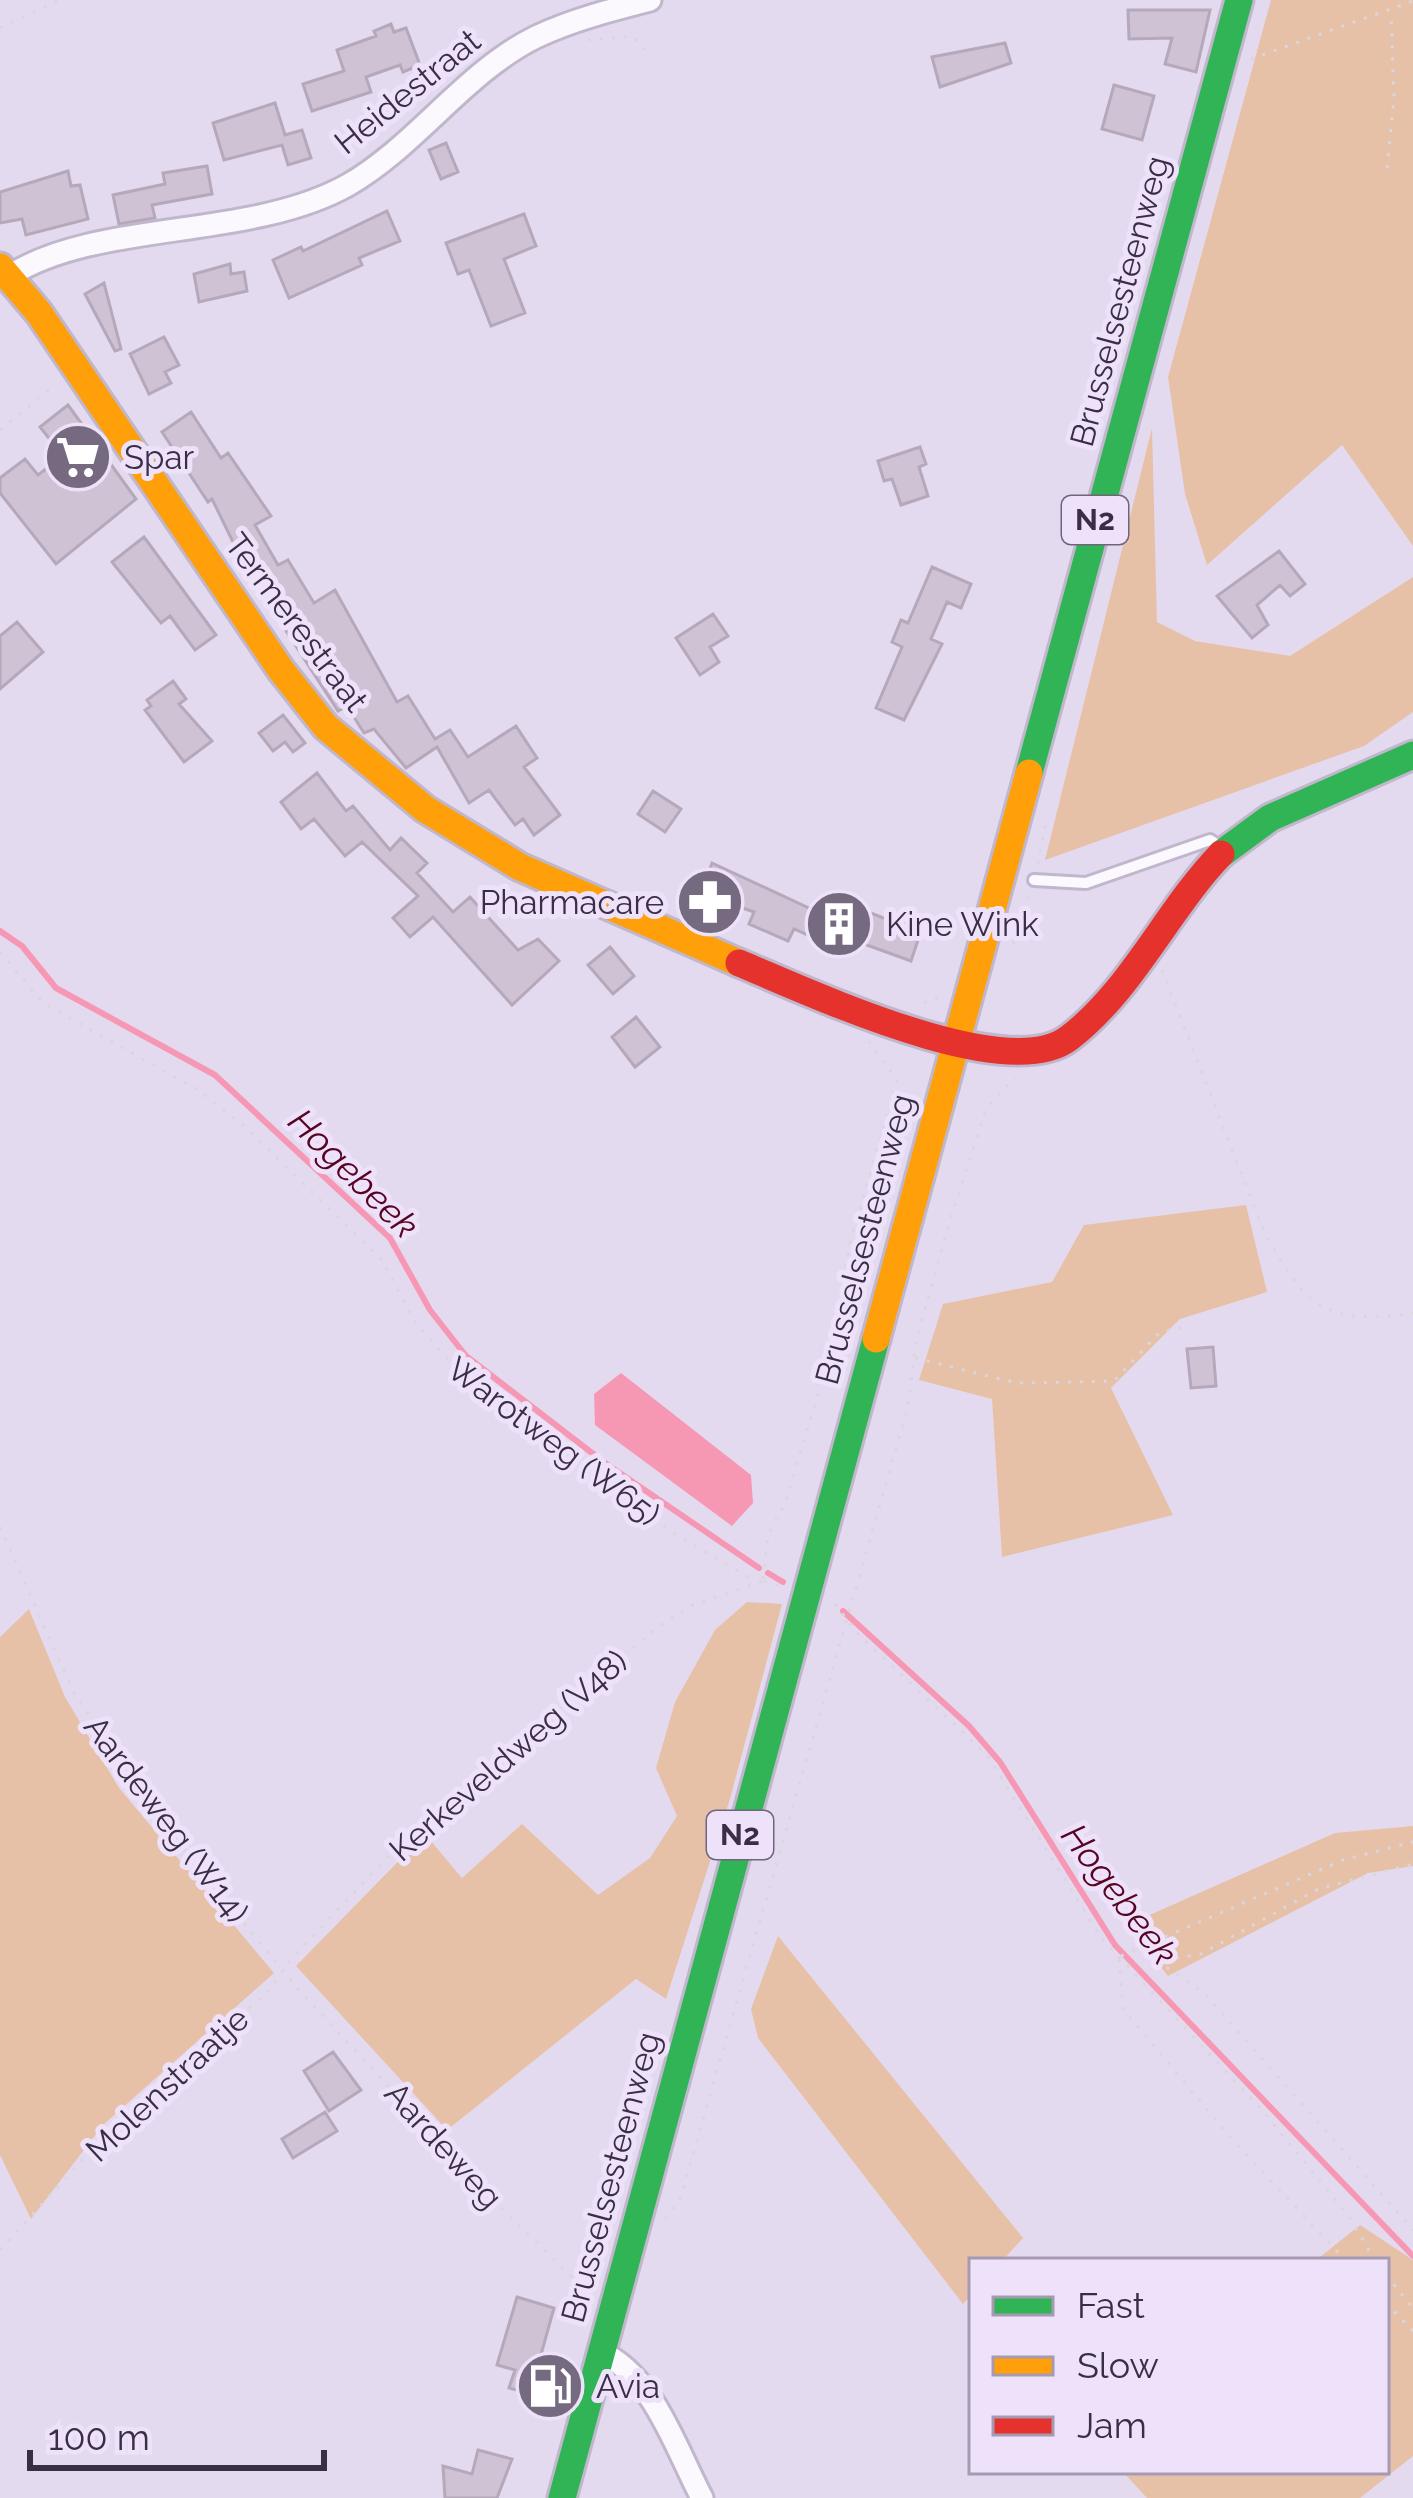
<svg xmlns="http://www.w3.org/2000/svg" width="1413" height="2498" viewBox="0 0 1413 2498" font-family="Raleway,sans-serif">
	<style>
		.green { fill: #e6c1a8 }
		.water { fill: #f698b4 }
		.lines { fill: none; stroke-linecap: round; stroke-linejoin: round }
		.stream { stroke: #f698b4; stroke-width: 6 }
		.building { fill: #cfc2d5; stroke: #b6a8bb; stroke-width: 3 }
		.lane-casing { stroke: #c1b7cc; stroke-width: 16 }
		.street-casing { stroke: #c1b7cc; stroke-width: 27 }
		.fast-casing { stroke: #c1b7cc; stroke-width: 33 }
		.slow-casing { stroke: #c1b7cc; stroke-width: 33 }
		.jam-casing { stroke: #c1b7cc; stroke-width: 33 }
		.path { stroke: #d9d6dd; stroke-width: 3; stroke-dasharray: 3 9; stroke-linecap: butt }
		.lane { stroke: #fbf9fd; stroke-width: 10 }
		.street { stroke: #fbf9fd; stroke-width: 21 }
		.fast { stroke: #30b455; stroke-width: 27 }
		.slow { stroke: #ff9f0a; stroke-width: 27 }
		.jam { stroke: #e5322d; stroke-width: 27 }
		.labels { text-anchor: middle; stroke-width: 10; stroke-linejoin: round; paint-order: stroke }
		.shield { fill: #eee2fb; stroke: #70647c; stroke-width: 3 }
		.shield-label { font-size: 30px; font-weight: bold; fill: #3a2e46 }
		.street-label { font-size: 33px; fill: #3a2e46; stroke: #eee2fb }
		.poi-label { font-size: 33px; fill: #3a2e46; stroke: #eee2fb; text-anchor: start }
		.water-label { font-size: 36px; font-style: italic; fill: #570423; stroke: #eee2fb }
	</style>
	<rect width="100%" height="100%" fill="#e4daef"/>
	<path class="green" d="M1271,0h142v546l-71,-101 -135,120 -22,-71 -17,-117z
		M1152,428l5,194 38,19 95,15 123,-79v135l-49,34 -319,114z
		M1246,1205l21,87 -87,27 -69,69 62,127 -171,42 -10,-158 -73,-19 24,-76 109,-22 32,-57z
		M747,1602l35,2 -52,195 -64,200 -30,-20 -189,151 -151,-164 129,-132 37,44 60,-54 76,71 52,-37 27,-42 -21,-48 19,-66 40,-72z
		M29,1609l36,88 54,91 155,185 -171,152 -72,94 -31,-64v-518z
		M1413,1826v40l-45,7 -200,103 -41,-51 208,-92z
		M778,1936l245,302 -21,23h-30v33l-9,10 -205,-266 -7,-29z
		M1360,2225l53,35v196l-53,42h-213l-25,-27h264v-210h-71z"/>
	<path class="water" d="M621,1373l130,102 2,28 -21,23 -137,-101 -1,-31z"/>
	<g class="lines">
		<path class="stream" d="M0,931l22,15 34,42 159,87 175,163 40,72 36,46 139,107 154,105
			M768,1573l15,9
			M843,1611l126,115 31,36 115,183 298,311"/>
	</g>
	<path class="building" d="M1128,10h82l-14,62 -31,-8 7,-26 -43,1z
		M391,24l3,8 12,-4 14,37 -17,7 -3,-7 -34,12 5,15 -59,19 -9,-27 41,-13 -7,-21 39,-14 -2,-5z
		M1005,43l6,20 -71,24 -8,-30z
		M1114,85l40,11 -12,44 -40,-11z
		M275,103l10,32 17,-5 9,28 -23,7 -6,-20 -58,15 -11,-37z
		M446,143l12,29 -17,7 -12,-29z
		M207,166l5,28 -60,11 3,13 -36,6 -6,-29 52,-11 -2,-11z
		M68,171l3,15 9,-1 8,34 -62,16 -4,-16 -22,4v-31z
		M387,211l13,30 -41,17 3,7 -73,33 -16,-38 28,-13 2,4z
		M524,214l12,32 -32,13 21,54 -34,13 -22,-56 -11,4 -12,-31z
		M230,264l1,10 13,-2 3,19 -48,11 -5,-28z
		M104,283l17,66 -6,2 -30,-57z
		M164,337l15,28 -14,7 6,11 -22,11 -19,-40z
		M68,405l68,94 -80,65 -56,-71v-15l25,-19 13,16 25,-19 -23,-29z
		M191,412l30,46 7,-5 43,63 -16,9 23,40 10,-5 26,43 21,-13 62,112 11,-6 27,43 15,-9 18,27 48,-31 21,32 -13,9 36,48 -26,20 -11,-16 -8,6 -26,-35 -20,13 -32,-56 -31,21 -32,-39 -10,4 -17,-27 -9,5 -57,-88 8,-4 -26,-44 -11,6 -40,-82 -4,3 -46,-70z
		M920,447l6,17 -7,3 9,29 -27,9 -9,-26 -8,2 -6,-20z
		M144,537l72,98 -21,15 -25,-34 -9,7 -49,-61z
		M1279,551l26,33 -15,12 -10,-11 -23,20 11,20 -16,13 -35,-42z
		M932,567l39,17 -10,24 -14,-6 -16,37 11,5 -38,76 -28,-12 26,-61 -10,-5 9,-22 7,3z
		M713,614l15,22 -18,11 9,15 -19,13 -24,-37z
		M17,622l26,30 -43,37v-53z
		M173,681l13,18 -7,5 33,37 -28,21 -39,-52 6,-4 -4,-6z
		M283,715l22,28 -12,9 -8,-10 -12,9 -14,-18z
		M317,773l29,38 7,-5 37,44 11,-12 26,25 -10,10 36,39 17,-15 48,53 20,-11 21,22 -47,44 -79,-88 -23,20 -17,-19 25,-22 -56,-54 -17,14 -31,-37 -13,10 -20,-27z
		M653,791l28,18 -16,23 -27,-18z
		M712,863l110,51 8,-17 56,22 2,-7 35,13 -12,36 -58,-21 -5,13 -54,-24 -6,12 -39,-17 5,-12 -29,-10 -3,9 -24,-9z
		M610,947l24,29 -21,18 -25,-29z
		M636,1017l24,30 -25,20 -23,-30z
		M1213,1347l3,39 -25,2 -4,-39z
		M333,2052l28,38 -32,21 -25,-40z
		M325,2112l12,19 -44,27 -11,-19z
		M517,2297l37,11 -17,61 24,7 -7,24 -45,-12 6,-18 -18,-5z
		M478,2450l34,9 -15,39h-52l-2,-32 29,8z"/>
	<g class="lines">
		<defs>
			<path id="lane" d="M1034,880l52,3 124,-43 14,9"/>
			<path id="street" d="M11,275c86,-55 239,-35 337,-90 68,-39 117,-113 188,-148 36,-17 75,-27 114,-37
				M600,2352c53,23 76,97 102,146"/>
			<path id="fast" d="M1029,773l210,-773
				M1221,854l49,-36 143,-63
				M562,2498l314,-1159"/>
			<path id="slow" d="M0,267l39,46 242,357 45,57 99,82 95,58 219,96
				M876,1339l153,-566"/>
			<path id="jam" d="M739,963c68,28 268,123 330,75 63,-48 98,-128 152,-184"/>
		</defs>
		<use href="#lane" class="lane-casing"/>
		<use href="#street" class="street-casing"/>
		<use href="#fast" class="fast-casing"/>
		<use href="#slow" class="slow-casing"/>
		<use href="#jam" class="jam-casing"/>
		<path class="path" d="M0,28l61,-28
			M588,40l44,-4 13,14
			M1251,59l162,-58
			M1387,168l7,-70 -3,-84
			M0,430l55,-45
			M1038,864l8,-43
			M1013,944l16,-47
			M0,952l43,51 155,87 46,36 138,134 31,59 44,51 221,166 77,45
			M1162,970l101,259c41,77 61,97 150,84
			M924,1003l15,-6
			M857,1301c2,-58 24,-128 50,-181
			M915,1358l102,25 97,-2 46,-49 24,-5
			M0,1527l74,166 98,142 126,154 207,223 84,82
			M763,1579l5,-44 18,-34 40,-133 24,-124 47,-164 -28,-38
			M764,1581l19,6
			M835,1604l24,31 128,120 115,184 160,171 88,108 25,43
			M1137,1947l67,46 209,237
			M1121,1956l222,-96 70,-18
			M1119,1959l4,50 108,129 115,123
			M1164,1960l37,-6 117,-65 95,-25
			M665,2219l15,-20 228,-792 8,-66 32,-114 38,-118 29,-32
			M0,2250l126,-138 141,-119 25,-35 125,-132 244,-201 32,-20 70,-24
			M1386,2275l27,33
			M1386,2303l27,28"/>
		<use href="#lane" class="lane"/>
		<use href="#street" class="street"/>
		<use href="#fast" class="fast"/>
		<use href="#slow" class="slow"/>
		<use href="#jam" class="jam"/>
	</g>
	<defs>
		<symbol id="supermarket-disc" viewBox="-11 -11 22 22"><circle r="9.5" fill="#766a81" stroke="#eee2fb"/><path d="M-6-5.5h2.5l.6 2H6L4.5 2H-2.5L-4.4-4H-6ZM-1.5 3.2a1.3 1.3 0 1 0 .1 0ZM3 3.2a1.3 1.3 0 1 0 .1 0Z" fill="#fff"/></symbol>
		<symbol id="pharmacy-disc" viewBox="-11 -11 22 22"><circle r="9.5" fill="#766a81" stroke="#eee2fb"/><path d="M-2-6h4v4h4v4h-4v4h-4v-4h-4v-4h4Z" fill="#fff"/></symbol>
		<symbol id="building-disc" viewBox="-11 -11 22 22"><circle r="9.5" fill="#766a81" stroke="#eee2fb"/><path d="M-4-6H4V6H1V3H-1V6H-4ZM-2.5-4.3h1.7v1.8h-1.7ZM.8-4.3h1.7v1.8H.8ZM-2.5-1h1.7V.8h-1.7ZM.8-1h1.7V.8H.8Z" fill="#fff"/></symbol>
		<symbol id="fuel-disc" viewBox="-11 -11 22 22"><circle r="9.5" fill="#766a81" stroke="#eee2fb"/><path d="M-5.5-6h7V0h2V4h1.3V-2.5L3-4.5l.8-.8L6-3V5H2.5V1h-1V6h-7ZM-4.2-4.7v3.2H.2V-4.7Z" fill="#fff"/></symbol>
	</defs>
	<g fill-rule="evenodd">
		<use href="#supermarket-disc" x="40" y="419" width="76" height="76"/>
		<use href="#pharmacy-disc" x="672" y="864" width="76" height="76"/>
		<use href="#building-disc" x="801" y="886" width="76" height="76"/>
		<use href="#fuel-disc" x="512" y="2348" width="76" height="76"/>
	</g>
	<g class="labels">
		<g class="shield">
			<rect x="1062" y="496" width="66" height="48" rx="9"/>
			<rect x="707" y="1811" width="66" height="48" rx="9"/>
		</g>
		<g class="shield-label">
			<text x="1095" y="530">N2</text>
			<text x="740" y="1845">N2</text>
		</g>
		<g class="street-label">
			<text transform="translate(407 91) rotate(-39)" y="12">Heidestraat</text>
			<text transform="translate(1119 301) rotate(-75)" y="12">Brusselsesteenweg</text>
			<text transform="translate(297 622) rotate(53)" y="12">Termerestraat</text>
			<text transform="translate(864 1239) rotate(-75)" y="12">Brusselsesteenweg</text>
			<text transform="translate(554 1441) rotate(37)" y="12">Warotweg (W65)</text>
			<text transform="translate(508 1755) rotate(-41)" y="12">Kerkeveldweg (V48)</text>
			<text transform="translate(167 1819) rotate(53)" y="12">Aardeweg (W14)</text>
			<text transform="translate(167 2084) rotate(-43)" y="12">Molenstraatje</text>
			<text transform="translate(444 2145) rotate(48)" y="12">Aardeweg</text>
			<text transform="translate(610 2177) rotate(-75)" y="12">Brusselsesteenweg</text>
		</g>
		<g class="poi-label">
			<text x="124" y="469">Spar</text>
			<text x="664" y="914" text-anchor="end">Pharmacare</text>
			<text x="886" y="936">Kine Wink</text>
			<text x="596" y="2398">Avia</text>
		</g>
		<g class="water-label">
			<text transform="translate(354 1173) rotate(45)" y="13">Hogebeek</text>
			<text transform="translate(1120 1894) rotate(53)" y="13">Hogebeek</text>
		</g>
	</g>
	<rect x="969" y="2258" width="420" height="216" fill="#eee2fb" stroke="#a69ab3" stroke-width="3"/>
	<rect x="993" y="2297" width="60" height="18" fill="#30b455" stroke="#a69ab3" stroke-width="3"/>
	<text x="1077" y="2318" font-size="36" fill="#3a2e46">Fast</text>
	<rect x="993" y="2357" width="60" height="18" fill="#ff9f0a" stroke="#a69ab3" stroke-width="3"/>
	<text x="1077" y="2378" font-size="36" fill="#3a2e46">Slow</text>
	<rect x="993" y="2417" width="60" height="18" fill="#e5322d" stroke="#a69ab3" stroke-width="3"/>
	<text x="1077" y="2438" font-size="36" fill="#3a2e46">Jam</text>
	<path d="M30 2450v18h294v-18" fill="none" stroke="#3a2e46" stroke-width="6"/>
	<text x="48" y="2450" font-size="36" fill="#3a2e46" stroke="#eee2fb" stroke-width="9" paint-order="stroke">100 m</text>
</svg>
